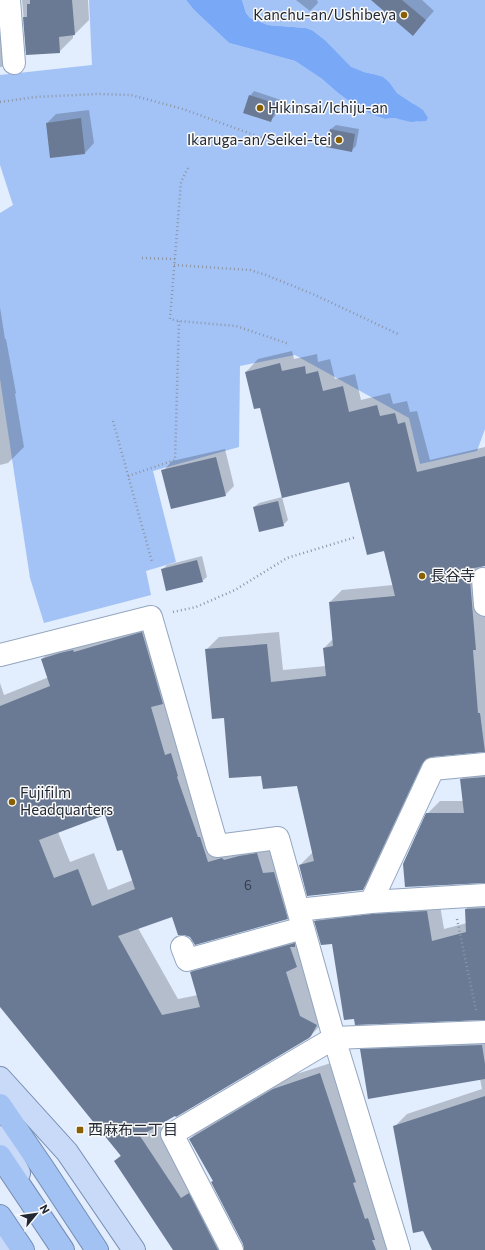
<svg xmlns="http://www.w3.org/2000/svg" width="485" height="1250" viewBox="0 0 485 1250" font-family="Commissioner,'Noto Sans JP',sans-serif">
	<style>
		.green { fill: #a3c3f7 }
		.water { fill: #79a9f6 }
		.shadow { fill: #0003; fill-rule: evenodd }
		.building { fill: #6a7a94; fill-rule: evenodd }
		.lines { fill: none; stroke-linecap: round; stroke-linejoin: round }
		.minor-casing { stroke: #93a5c0; stroke-width: 24 }
		.major-casing { stroke: #768cb1; stroke-width: 24 }
		.highway-casing { stroke: #768cb1; stroke-width: 24 }
		.path { stroke: #8c95a4; stroke-width: 2.5; stroke-dasharray: 1 3; stroke-linecap: butt }
		.minor { stroke: #fff; stroke-width: 22 }
		.major { stroke: #c8daf8; stroke-width: 22 }
		.highway { stroke: #a3c2f4; stroke-width: 22 }
		.poi-dot { fill: #896000; stroke: #f9f9f9; stroke-width: 1.5 }
		.labels { text-anchor: middle; stroke-width: 3; stroke-linejoin: round; paint-order: stroke }
		.number-label { font-size: 13px; fill: #343d4c }
		.poi-label { font-size: 15px; fill: #222934; stroke: #f9f9f9; text-anchor: start }
	</style>
	<rect width="100%" height="100%" fill="#e2edfe"/>
	<path class="green" d="M89,0h97l8,10 35,33 66,18 27,18 16,14 19,14 16,8 12,4 9,-1 24,4 -4,-18 -17,-11 -7,-10 -17,-9 -9,-2 -13,-4 -26,-28 -13,-10 -6,-2 -38,-3 -18,-7 -4,-5 -4,-13h243v429l-8,22 -57,13 -11,-46 -114,-63 -55,11 -1,81 -86,24 23,91 -30,9 5,24 -107,28 -14,-45 -30,-199v-166l13,-8 -13,-40v-90l92,-10z"/>
	<path class="water" d="M186,0h56l4,13 4,5 8,3 10,4 38,3 6,2 13,10 26,27 13,5 9,2 10,3 7,6 7,10 26,17 5,8 -2,3 -15,1 -17,-4 -9,1 -12,-4 -16,-8 -19,-14 -16,-14 -27,-18 -66,-18 -35,-33z"/>
	<path class="shadow" d="M0,0l16,53 -14,14h-2z
		M22,0h66l1,20 -14,14 -2,1v3l-14,14 -32,2z
		M296,0h21l1,3 -8,8z
		M392,0h30l12,11 -21,23z
		M254,91l27,9 -6,16 -5,5 -20,-25z
		M89,110l5,33 -9,10 -34,4 -4,-34 9,-9z
		M336,125l23,4 -3,17 -5,5 -20,-22z
		M0,307l5,32h1l10,54 -1,1 9,53 -16,16 -8,2z
		M292,351l2,8 23,-5 1,8 12,-3 5,20 20,-5 6,26 29,-7 3,11 14,-3 3,11 7,-1 13,49 55,-13v119h-3l3,28v157l-54,5 -56,121 -13,12 -62,-24 13,-13 -15,-67 -36,-10 -37,-58 -19,-67 13,-13 60,-5 4,38 43,-4 -2,-18 9,-9 -3,-37 12,-12 51,-5 -9,-35 -34,-69 -90,-74 -6,1 -8,-36 12,-13z
		M225,449l9,37 -9,9 -62,-24 9,-10z
		M282,497l6,23 -5,5 -29,-18 5,-4z
		M202,556l5,21 -5,4 -40,-11 5,-5z
		M159,616l65,230 50,-9 30,65 -17,16 -97,18 -17,-21 -35,13 40,71 20,-4 -7,-23 17,-16 103,-28 17,90 -17,17 -152,89 39,58 23,68h-46l-60,-89 6,-6 -121,-150v-322l4,12 45,-18 -7,-18 17,-16zM106,814l17,34 10,32 -25,10 -14,-37 -24,9 -12,-30z
		M485,766v116l-58,-68 13,-13h23l-2,-22 12,-12z
		M485,896v123l-152,-76 -18,-22 13,-12 111,-10 5,30 23,-6 -1,-14 12,-12z
		M485,1033v217h-52l-39,-123 13,-13 75,-25 -2,-10 -119,-29 12,-13z
		M331,1063l35,107 -3,3 27,77h-145l-1,-6 -32,-62 1,-2 -23,-41 11,-11 83,-50z"/>
	<path class="building" d="M30,0h42l3,35 -16,2 1,16 -34,2 -3,-38h4v-13h3z
		M371,0h31l24,20 -13,16z
		M249,95l28,9 -6,18 -28,-9z
		M81,118l4,36 -35,4 -4,-35z
		M330,129l25,5 -3,18 -26,-5z
		M280,363l2,8 23,-5 1,8 12,-3 5,20 20,-5 6,26 28,-7 3,11 15,-3 3,11 7,-2 12,50 68,-16v110l-16,3 7,81h-3l5,63h2l5,39 -53,5 -6,2 -4,5 -59,126 -56,6 -8,-31 15,-4 -17,-75 -34,3 -2,-13 -32,2 -5,-60 -12,1 -7,-70 62,-5 4,38 55,-6 -3,-28 10,-2 -4,-44 66,-6 -11,-45 -17,4 -18,-73 -67,16 -22,-90 -6,1 -9,-37z
		M216,457l10,39 -55,13 -10,-39z
		M278,501l6,25 -25,6 -6,-25z
		M197,560l6,22 -37,9 -5,-22z
		M142,632l21,72 -12,3 14,48 6,-2 7,23 -1,1 21,60h2l8,25 14,-4 2,2 15,-4 18,-3 6,20 11,-1 14,47 -93,26 -5,-8 -6,-2h-6l-6,-18 -54,19 44,79 38,-8 -10,-35 105,-29v4h-5l7,20 -11,5 14,44 17,9 -6,11 -2,2 -133,79 -1,-1 -35,20 41,62 8,-5 29,57h-45l-59,-89 7,-5 -121,-149v-301l50,-20 -9,-27 19,-6 13,-3 1,2zM105,815l12,36 5,-1 13,39 -43,17 -14,-37 -24,9 -15,-38z
		M485,777v106l-80,4 -2,-23 23,-51h38l-4,-34z
		M485,908v112l-130,5 -1,-6 -10,1 -12,-76 -11,1 -7,-24 58,-7 55,-3 5,30 34,-9 -1,-23z
		M482,1045l3,19v15l-117,20 -8,-50z
		M320,1073l36,109 -3,1 12,36 3,-1 7,22h-3l4,10h-132l-1,-6 -32,-62 2,-1 -24,-42 84,-50z
		M485,1096v154h-53l-9,-19 -10,2 -20,-107z"/>
	<g class="lines">
		<defs>
			<path id="minor" d="M9,0l5,63
				M483,579l2,26
				M0,655l151,-38 66,229 61,-8 56,200 65,212
				M371,902l62,-133 52,-5
				M298,910l73,-8 114,-7
				M182,947l5,13 116,-32
				M232,1250l-60,-116 162,-96 151,-6"/>
			<path id="major" d="M0,1078l67,74 67,98
				M0,1137l19,36
				M0,1244l4,6"/>
			<path id="highway" d="M0,1105l43,63 54,82
				M0,1156l63,94
				M0,1216l23,34"/>
		</defs>
		<use href="#minor" class="minor-casing"/>
		<use href="#major" class="major-casing"/>
		<use href="#highway" class="highway-casing"/>
		<path class="path" d="M0,102l35,-5 62,-3 34,1 52,14 101,37
			M188,168l-7,14 -11,137 9,2 57,5 53,18
			M142,258l33,1
			M174,265l76,5 16,5 49,20 85,40
			M113,421l39,141
			M128,476l47,-16 4,-139
			M173,612l23,-5 39,-17 52,-32 69,-21
			M457,919l19,91"/>
		<use href="#minor" class="minor"/>
		<use href="#major" class="major"/>
		<use href="#highway" class="highway"/>
	</g>
	<g class="poi-dot">
		<circle cx="404" cy="15" r="4"/>
		<circle cx="260" cy="108" r="4"/>
		<circle cx="339" cy="140" r="4"/>
		<circle cx="422" cy="576" r="4"/>
		<circle cx="12" cy="802" r="4"/>
		<rect x="76" y="1126" width="8" height="8" rx="2"/>
	</g>
	<g class="labels">
		<g class="number-label">
			<text x="248" y="890">6</text>
		</g>
		<g class="poi-label">
			<text x="396" y="20" text-anchor="end">Kanchu-an/Ushibeya</text>
			<text x="268" y="113">Hikinsai/Ichiju-an</text>
			<text x="331" y="145" text-anchor="end">Ikaruga-an/Seikei-tei</text>
			<text x="430" y="581">長谷寺</text>
			<text x="20" y="798">Fujifilm<tspan x="20" dy="17">Headquarters</tspan></text>
			<text x="88" y="1135">西麻布二丁目</text>
		</g>
	</g>
	<g transform="translate(36 1214) rotate(61)" stroke="#f9f9f9" stroke-width="3" paint-order="stroke">
	<path d="M0-3L7 15L0 10L-7 15Z" fill="#222934"/>
	<text y="-6" font-size="11" font-weight="bold" text-anchor="middle" fill="#222934">N</text>
	</g>
</svg>
